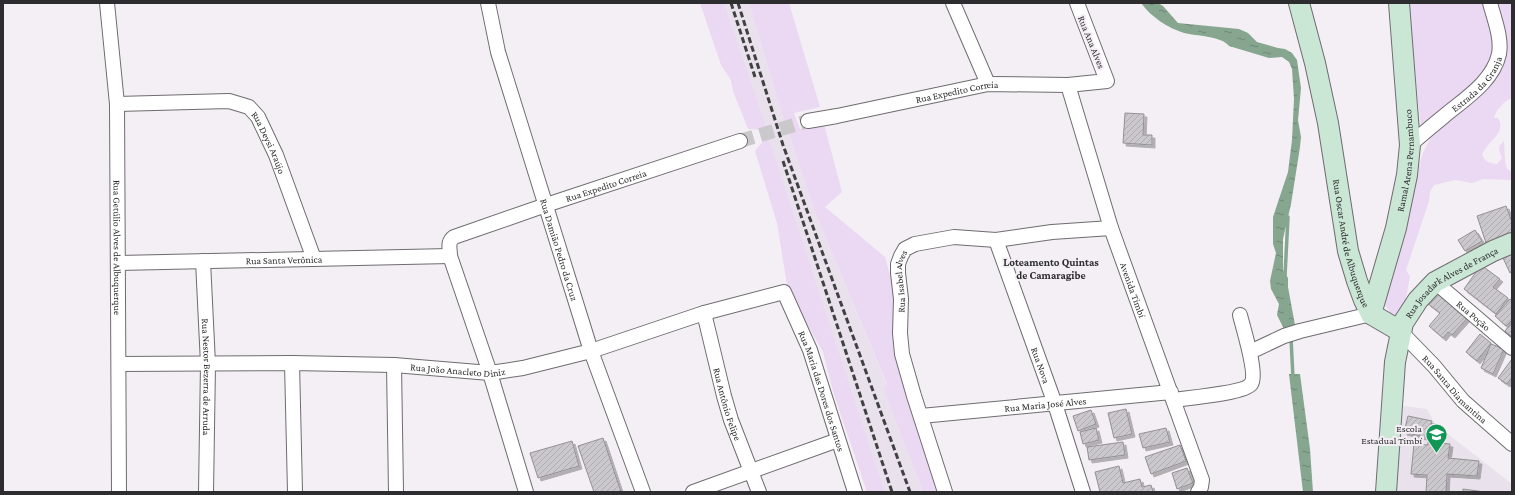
<svg xmlns="http://www.w3.org/2000/svg" width="1515" height="495" viewBox="0 0 1515 495" font-family="'Crimson Pro',serif">
	<style>
		.built { fill: #e9e1ec }
		.grass { fill: #ebd8f2 }
		.water { fill: url(#water-ripples) }
		.lines { fill: none; stroke-linecap: round; stroke-linejoin: round }
		.stream { stroke: #86a68f; stroke-width: 3.5 }
		.building { fill: url(#building-hatch); stroke: #939094; filter: url(#shadow) }
		.street-tunnel { stroke: #cbc8cc; stroke-width: 14; stroke-dasharray: 14 7; stroke-linecap: butt }
		.street-casing { stroke: #6f6c70; stroke-width: 16 }
		.secondary-casing { stroke: #6f6c70; stroke-width: 22 }
		.street { stroke: #fff; stroke-width: 14 }
		.secondary { stroke: #cae6d5; stroke-width: 20 }
		.rail { stroke: #414042; stroke-width: 3; stroke-dasharray: 6 3; stroke-linecap: butt }
		.labels { text-anchor: middle; stroke-width: 4; stroke-linejoin: round; paint-order: stroke }
		.street-label { font-size: 10px; fill: #2d2c2e; stroke: #f3eff4 }
		.poi-label { font-size: 10px; fill: #2d2c2e; stroke: #f3eff4; text-anchor: end }
		.neighbourhood-label { font-size: 11px; font-weight: bold; fill: #2d2c2e; stroke: #f3eff4 }
	</style>
	<defs>
		<pattern id="water-ripples" width="26" height="14" patternUnits="userSpaceOnUse"><rect width="26" height="14" fill="#86a68f"/><path d="M2 4q2-2 4 0t4 0M15 11q2-2 4 0t4 0" fill="none" stroke="#6e8775"/></pattern>
		<pattern id="building-hatch" width="6" height="6" patternUnits="userSpaceOnUse"><rect width="6" height="6" fill="#cbc8cd"/><path d="M-1 1l2-2M0 6l6-6M5 7l2-2" fill="none" stroke="#afacb0"/></pattern>
		<filter id="shadow"><feDropShadow dx="3" dy="3" stdDeviation="0" flood-color="#0004"/></filter>
	</defs>
	<rect width="100%" height="100%" fill="#f3eff4"/>
	<path class="built" d="M724,3h25l32,107 34,102 72,173 -4,3 40,104h-38z
		M1403,406l24,3 8,15 77,60v8h-116z"/>
	<path class="grass" d="M700,3h24l43,127 -19,-1 -15,-38 -2,-11 -10,-15z
		M749,3h40l31,104 -26,6 6,16 24,-5 18,68 -17,15 60,50 8,29 3,42 1,34 42,130h-16l-40,-104 4,-4 -72,-172 -34,-102z
		M1408,3h77c5,17 11,34 8,51 -5,25 -53,58 -72,74z
		M1493,3h19v95c-7,2 -17,13 -18,20h4c9,16 -11,23 -16,37 3,7 7,8 15,9l5,-6c-3,-8 -5,-11 2,-17l1,21 2,7 5,3v8l-29,-1 -11,4 -17,-3 -21,5 -4,7 -1,9 -23,69 4,6 -6,33 -7,18 -12,-23 37,-149 8,-16 7,-10 31,-23 15,-14 16,-23z
		M768,136l117,356h-18l-33,-97 -11,-43 -35,-61 -11,-68 -22,-72z"/>
	<path class="water" d="M1141,3h17l5,3 15,17 61,6 9,4 9,9 21,6 7,1 7,4 5,7 4,28 -3,32 3,17 -1,10 -9,57 -8,35v31l5,8v9l7,38 -11,4 -7,-14 2,-11 -8,-15 -1,-8 6,-28 -3,-9v-27l15,-45 4,-32 2,-41 -2,-30 -3,-7 -7,-5 -13,1 -40,-12c-7,-10 -33,-10 -45,-13 -16,-5 -33,-16 -43,-30z
		M1289,374h11l10,75 3,43h-10z"/>
	<g class="lines">
		<path class="stream" d="M1285,276l3,-59
			M1291,338l2,40"/>
	</g>
	<path class="building" d="M1125,113l19,1 -1,21h9v10l-29,-2z
		M1506,206l6,16v12l-26,9 -9,-27z
		M1475,230l7,11 -17,10 -7,-11z
		M1512,254v18l-2,1 -7,-15z
		M1481,265l19,14 -7,8 15,11 -12,16 -32,-25z
		M1439,288l31,27 -18,20 -4,-3 -5,6 -14,-12 11,-13 -13,-10z
		M1510,299l2,2v19l-6,6 -11,-10z
		M1512,322v15l-7,-6z
		M1480,334l11,9 -14,18 -11,-9z
		M1491,344l13,5 -11,25 -12,-6z
		M1512,359v18l-5,7 -9,-6z
		M1126,409l6,25 -18,4 -6,-25z
		M1091,410l5,14 -18,7 -5,-15z
		M1408,416l24,5 -4,17 -24,-6z
		M1096,428l3,12 -16,4 -3,-12z
		M1166,428l4,14 -27,6 -4,-14z
		M603,438l18,54h-27l-16,-46z
		M572,441l7,25 -41,12 -8,-25z
		M1123,442l2,13 -36,5 -2,-13z
		M1428,442l22,2 -2,14 31,3 -2,15 -30,-2 -1,18h-20l1,-17 -16,-1 3,-30 14,1z
		M1180,445l6,16 -35,13 -6,-17z
		M1119,466l4,17 17,-4 2,8 9,-2 2,7h-53l-5,-20z
		M1187,468l6,15 -16,6 -5,-16z
		M1463,489l22,3h-22z"/>
	<g class="lines">
		<path class="street-tunnel" d="M740,141l68,-20"/>
		<defs>
			<g id="street">
				<path id="s1" d="M107,3l10,101 2,388"/>
				<path id="s2" d="M488,3l10,49 93,299 52,141"/>
				<path d="M953,3l35,81"/>
				<path id="s3" d="M1068,85l43,143 91,252 -1,7 -3,5"/>
				<path id="s4" d="M117,104l112,-3 20,6 9,10 18,38 38,104"/>
				<path id="s5" d="M808,121l29,-5 151,-32 80,1 39,-4 -30,-78"/>
				<path id="s6" d="M1410,145c11,-10 22,-19 33,-28 20,-17 50,-35 56,-63 3,-16 -5,-36 -9,-51"/>
				<path id="s7" d="M996,240l59,164 28,88"/>
				<path id="s8" d="M203,261l5,103 -2,128"/>
				<path id="s9" d="M118,263l332,-7"/>
				<path id="s10" d="M1435,282l77,66"/>
				<path id="s11" d="M704,313l20,83 7,24 28,72"/>
				<path id="s12" d="M1400,331l34,35 29,35 49,43"/>
				<path d="M1250,352l34,-16 16,-5 71,-17"/>
				<path d="M292,363l3,129"/>
				<path id="s13" d="M119,364l173,-1 102,2 96,8 33,-5 68,-17 113,-38 80,-21 26,58 45,142"/>
				<path d="M394,365l2,127"/>
				<path d="M1174,400c13,-2 71,-7 77,-16 7,-10 -8,-56 -11,-69"/>
				<path id="s14" d="M921,416l250,-24"/>
				<path id="s15" d="M526,492l-36,-119 -40,-117c0,-8 -3,-14 4,-19l92,-32 194,-64"/>
				<path d="M693,492l145,-52"/>
				<path id="s16" d="M945,492l-31,-96 -12,-42 -2,-21 1,-34 -3,-26v-9l3,-8 4,-7 10,-5 39,-7 42,3 56,-8 59,-4"/>
			</g>
			<g id="secondary">
				<path id="s17" d="M1299,3l16,60 13,60 20,128 9,30 7,19 7,14 29,17"/>
				<path id="s18" d="M1371,314l25,-86 11,-53 3,-30 -11,-142"/>
				<path id="s19" d="M1386,492l9,-130 8,-39 15,-23 17,-18 58,-31 19,-8"/>
			</g>
		</defs>
		<use href="#street" class="street-casing"/>
		<use href="#secondary" class="secondary-casing"/>
		<use href="#street" class="street"/>
		<use href="#secondary" class="secondary"/>
		<path class="rail" d="M731,3l24,74
			M738,3l45,142 127,347
			M783,161l109,331"/>
	</g>
	<defs>
		<symbol id="school-pin" viewBox="-11 -11 22 30"><path d="M0 17L-7.5 6A9.5 9.5 0 1 1 7.5 6Z" fill="#129655" stroke="#f3eff4"/><path d="M0-5L7-2L0 1L-7-2ZM-4 1L0 2.5L4 1V4Q0 6-4 4Z" fill="#fff"/></symbol>
	</defs>
	<g fill-rule="evenodd">
		<use href="#school-pin" x="1424" y="422" width="25" height="34"/>
	</g>
	<g class="labels">
		<g class="street-label">
			<text transform="translate(1092 42) rotate(68)" y="4">Rua Ana Alves</text>
			<text dy="4" stroke="none"><textPath href="#s6" startOffset="91">Estrada da Granja</textPath></text>
			<text dy="4" stroke="none"><textPath href="#s5" startOffset="152">Rua Expedito Correia</textPath></text>
			<text dy="4" stroke="none"><textPath href="#s4" startOffset="174">Rua Deysi Araújo</textPath></text>
			<text dy="4" stroke="none"><textPath href="#s18" startOffset="158">Ramal Arena Pernambuco</textPath></text>
			<text dy="4" stroke="none"><textPath href="#s15" startOffset="429">Rua Expedito Correia</textPath></text>
			<text dy="4" stroke="none"><textPath href="#s17" startOffset="246">Rua Oscar André de Albuquerque</textPath></text>
			<text dy="4" stroke="none"><textPath href="#s1" startOffset="245">Rua Getúlio Alves de Albuquerque</textPath></text>
			<text dy="4" stroke="none"><textPath href="#s2" startOffset="257">Rua Damião Pedro da Cruz</textPath></text>
			<text dy="4" stroke="none"><textPath href="#s9" startOffset="166">Rua Santa Verônica</textPath></text>
			<text dy="4" stroke="none"><textPath href="#s16" startOffset="218">Rua Isabel Alves</textPath></text>
			<text dy="4" stroke="none"><textPath href="#s19" startOffset="235">Rua Josadark Alves de França</textPath></text>
			<text dy="4" stroke="none"><textPath href="#s3" startOffset="215">Avenida Timbí</textPath></text>
			<text dy="4" stroke="none"><textPath href="#s10" startOffset="51">Rua Poção</textPath></text>
			<text dy="4" stroke="none"><textPath href="#s7" startOffset="133">Rua Nova</textPath></text>
			<text dy="4" stroke="none"><textPath href="#s13" startOffset="339">Rua João Anacleto Diniz</textPath></text>
			<text dy="4" stroke="none"><textPath href="#s8" startOffset="116">Rua Nestor Bezerra de Arruda</textPath></text>
			<text dy="4" stroke="none"><textPath href="#s12" startOffset="80">Rua Santa Diamantina</textPath></text>
			<text dy="4" stroke="none"><textPath href="#s13" startOffset="783">Rua Maria das Dores dos Santos</textPath></text>
			<text dy="4" stroke="none"><textPath href="#s11" startOffset="94">Rua Antônio Felipe</textPath></text>
			<text dy="4" stroke="none"><textPath href="#s14" startOffset="125">Rua Maria José Alves</textPath></text>
		</g>
		<g class="poi-label">
			<text x="1422" y="432">Escola<tspan x="1422" dy="12">Estadual Timbí</tspan></text>
		</g>
		<g class="neighbourhood-label">
			<text x="1051" y="266">Loteamento Quintas<tspan x="1051" dy="13">de Camaragibe</tspan></text>
		</g>
	</g>
	<rect width="1515" height="495" fill="none" stroke="#2d2c2e" stroke-width="8"/>
</svg>
